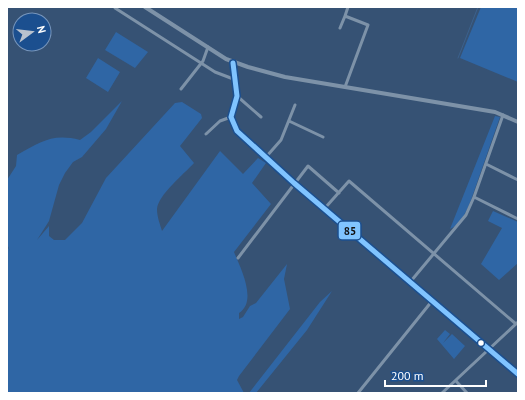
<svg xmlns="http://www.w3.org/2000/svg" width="525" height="400" viewBox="0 0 525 400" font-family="'PT Sans',sans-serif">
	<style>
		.green { fill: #2f66a5 }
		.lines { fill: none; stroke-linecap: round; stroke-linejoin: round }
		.stream { stroke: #3b618d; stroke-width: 1 }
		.minor { stroke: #7d92a8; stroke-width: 3 }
		.tertiary { stroke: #7d92a8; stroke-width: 4 }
		.bus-1-casing { stroke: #1b4f8f; stroke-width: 8 }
		.bus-1 { stroke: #80c4ff; stroke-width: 5 }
		.bus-dot { fill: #fff; stroke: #1b4f8f; stroke-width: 1.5 }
		.line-badge { stroke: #1b4f8f; stroke-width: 1.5 }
		.pale-badge-label { font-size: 11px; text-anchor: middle; font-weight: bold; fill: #111 }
	</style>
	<rect width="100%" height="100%" fill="#365274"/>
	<path class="green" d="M481,7h35l2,2v73l-58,-24z
		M116,32l32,20 -13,16 -30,-18z
		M98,58l22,14 -12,20 -22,-14z
		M122,101l-16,28 -24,28 -9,5 -8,11 -6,12 -10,36 -12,19 12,-14v10l5,4h11l17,-17 24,-45 69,-75 7,-1 19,12 1,4 -22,28 14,17c-10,11 -36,32 -37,46 0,8 3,15 5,22l58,-80 23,23 15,-16 8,5 -14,20 19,21 -37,48c6,15 24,49 5,61v6l4,-2 7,-11 6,-3 31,-39 -3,15 6,30 -51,67 -2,4 7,13h-237v-147l3,5 -3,-7v-64l9,-14 1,-11c24,-13 35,-22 63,-15l11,-8z
		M495,116l5,1 -29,83c-4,10 -10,25 -21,29z
		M493,211l25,11v41l-19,17 -18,-16 21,-36 -14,-7z
		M332,291l-25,39 -51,63h-7l71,-91z
		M445,330l5,4 -7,9 9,-9 13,12 -11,13 -17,-20z"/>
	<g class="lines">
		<path class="stream" d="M458,58l20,-51"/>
		<path class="minor" d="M115,8l100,64 21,8
			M340,28l5,-12
			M345,87l23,-62 -23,-9 3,-9
			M181,89l22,-28 5,-14
			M237,96l24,21
			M289,121l34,16
			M206,134l14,-13 11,-4
			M266,157l15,-17 14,-35
			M486,164l32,16
			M474,197l44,22
			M325,208l24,-27 167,143
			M238,258l70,-92 31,27
			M411,281l55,-66 8,-18 29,-82
			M456,381l11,12
			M358,393l74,-92
			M442,393l76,-71"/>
		<path class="tertiary" d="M145,7l81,52 22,8 37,10 210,35 23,10
			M233,63l4,33 -6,21 6,14 57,52 224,191"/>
		<defs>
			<path id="bus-1" d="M233,63l4,33 -6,21 6,14 57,52 224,191"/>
		</defs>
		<use href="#bus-1" class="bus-1-casing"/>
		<use href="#bus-1" class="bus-1"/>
	</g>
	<circle class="bus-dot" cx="481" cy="343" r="3.5"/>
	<rect class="line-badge" x="338" y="221" width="23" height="19" rx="4" fill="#80c4ff"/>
	<g class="pale-badge-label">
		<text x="350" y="235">85</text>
	</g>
	<rect width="525" height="400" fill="none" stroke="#ffffff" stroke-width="16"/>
	<g transform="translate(32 32) rotate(75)"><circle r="19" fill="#1b4f8f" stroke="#7695bc"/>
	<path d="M0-3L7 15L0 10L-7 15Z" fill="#b9c2ce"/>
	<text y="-6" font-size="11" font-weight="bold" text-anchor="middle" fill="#ffffff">N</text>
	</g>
	<path d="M385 380v6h101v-6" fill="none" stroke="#ffffff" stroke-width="2"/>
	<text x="391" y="380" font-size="12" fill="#ffffff" stroke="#1b4f8f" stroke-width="3" paint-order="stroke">200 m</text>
</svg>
